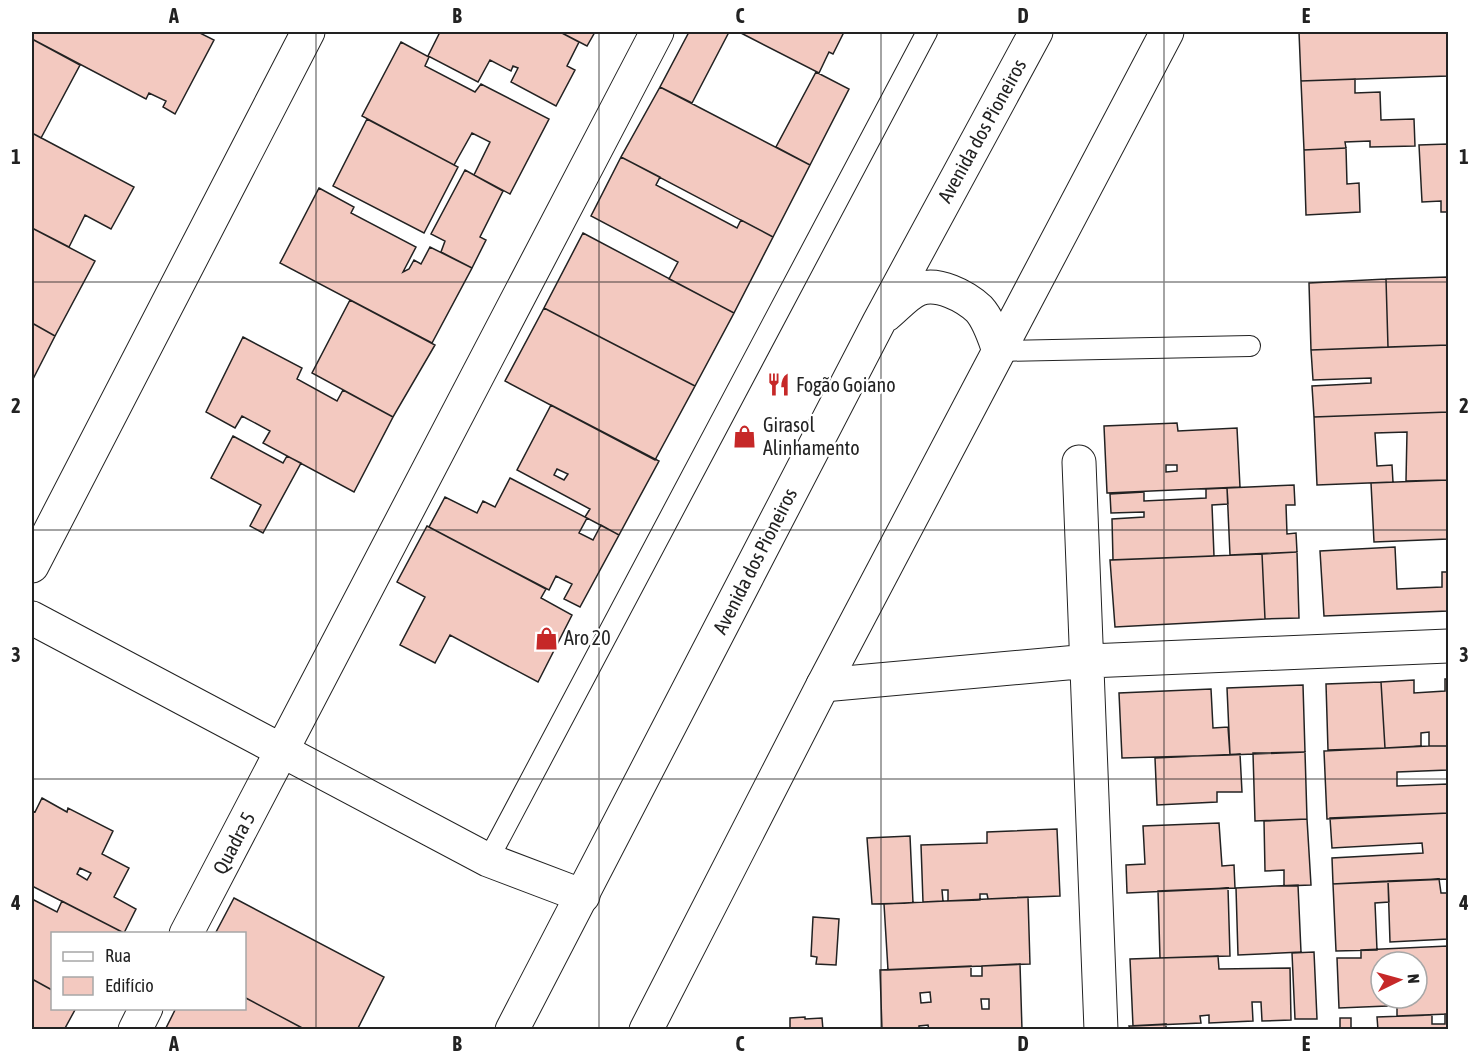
<svg xmlns="http://www.w3.org/2000/svg" width="1480" height="1061" viewBox="0 0 1480 1061" font-family="'Asap Condensed',sans-serif">
	<style>
		.building { fill: #f3c9c0; stroke: #222; stroke-width: 1.5; fill-rule: evenodd }
		.lines { fill: none; stroke-linecap: round; stroke-linejoin: round }
		.lane-casing { stroke: #222; stroke-width: 22 }
		.street-casing { stroke: #222; stroke-width: 35 }
		.primary-casing { stroke: #222; stroke-width: 35 }
		.lane { stroke: #fff; stroke-width: 20 }
		.street { stroke: #fff; stroke-width: 33 }
		.primary { stroke: #fff; stroke-width: 33 }
		.grid { fill: none; stroke: #222; stroke-width: 1.5; stroke-opacity: 0.55 }
		.labels { text-anchor: middle; stroke-width: 4.5; stroke-linejoin: round; paint-order: stroke }
		.street-label { font-size: 20px; fill: #222; stroke: #fff }
		.poi-label { font-size: 20px; fill: #222; stroke: #fff; text-anchor: start }
		.neatline { fill: none; stroke: #222; stroke-width: 2 }
		.grid-label { font-size: 20px; text-anchor: middle; font-weight: bold; fill: #222 }
	</style>
	<rect width="100%" height="100%" fill="#fff"/>
	<path class="building" d="M32,32h166l16,8 -39,74 -12,-7 3,-6 -17,-8 -3,6 -114,-60z
		M440,32h120l19,10 -12,24 8,4 -19,36 -45,-24 7,-14 -5,-2 -2,5 -21,-11 -12,22 -50,-26z
		M560,32h35l-8,14z
		M689,32h40l-37,71 -32,-16z
		M739,32h105l-11,22 -4,-2 -10,21z
		M1299,32h149v44l-147,5z
		M32,39l48,26 -39,73 -9,-5z
		M401,42l28,15 -4,9 50,26 6,-8 68,35 -39,75 -36,-19 16,-33 -18,-9 -18,32 -92,-49z
		M816,72l33,17 -39,76 -34,-18z
		M1355,79v14l25,-1 1,28 33,-1 1,27 -45,1v-6l-25,1 1,6 -42,2 -3,-69z
		M660,87l150,78 -37,72 -152,-80z
		M367,119l91,48 -34,66 -91,-47z
		M32,133l102,54 -23,42 -26,-14 -16,32 -37,-19z
		M1448,144v68h-7v-11l-19,1 -3,-57z
		M1346,148l1,36 12,-1 1,29 -54,3 -2,-65z
		M621,157l39,20 -4,8 81,43 4,-8 32,17 -39,76 -65,-34 9,-17 -87,-46z
		M465,170l38,21 -23,46 6,3 -14,28 -31,-16 4,-11 -14,-7z
		M319,188l35,19 -3,6 65,34 -13,25 6,-3 5,-9 7,4 9,-17 42,21 -40,75 -152,-80z
		M32,228l63,33 -40,75 -23,-13z
		M583,233l151,80 -39,73 -151,-78z
		M1448,277v68l-60,2 -2,-68z
		M1386,279l2,68 -77,3 -2,-67z
		M350,300l85,45 -42,72 -81,-44z
		M544,308l151,78 -40,74 -150,-79z
		M32,323l23,13 -23,45z
		M243,337l59,31 -5,11 40,22 6,-11 50,27 -39,75 -91,-49 7,-12 -28,-15 -7,12 -29,-16z
		M1448,345v67l-134,5 -2,-31 59,-3v-5l-58,2 -2,-30z
		M551,405l108,56 -40,74 -34,-18 5,-8 -73,-39zM557,469l11,5 -4,6 -10,-5z
		M1448,412v68l-42,1 1,-49 -32,1 2,33 15,-1 1,17 -76,3 -3,-68z
		M1177,423l1,8 59,-3 3,59 -133,6 -3,-67zM1166,465h11v6l-11,1z
		M233,436l50,27 4,-7 14,7 -38,70 -13,-7 11,-21 -50,-27z
		M510,478l77,40 -8,15 14,7 8,-15 18,10 -39,72 -16,-8 8,-15 -16,-8 -7,14 -120,-63 16,-30 32,16 6,-12 12,6z
		M1448,480v59l-74,3 -3,-59z
		M1294,485l1,20h-9l1,29 9,-1 1,19 -67,3 -3,-67z
		M1227,488l1,16 -16,1 2,51 -101,4 -1,-41 32,-2v-5l-33,1 -1,-19 34,-2v9l62,-3v-9z
		M427,526l119,63 -5,9 31,17 -34,67 -88,-47 -15,28 -35,-18 25,-48 -28,-15z
		M1395,547l2,42 45,-2v-15h6v39l-124,5 -4,-65z
		M1297,552l2,66 -34,1 -3,-65z
		M1262,554l3,65 -150,8 -5,-67z
		M1445,679h3v67h-19v-14l-8,1v13l-36,2 -4,-66 33,-2v13l31,-2z
		M1381,682l4,66 -57,2 -2,-66z
		M1303,685l2,67 -75,3 -3,-67z
		M1211,689l2,39 15,-1 2,28 -108,3 -3,-65z
		M1429,746h19v24l-51,2v14l51,-2v29l-121,6 -3,-68z
		M1305,752l2,67 -52,2 -2,-68z
		M1240,754l2,38h-25v10l-60,3 -2,-47z
		M42,798l25,14 1,-4 45,23 -11,23 27,14 -15,29 22,12 -12,24 -92,-47v-75l3,1zM80,868l11,5 -4,7 -10,-6z
		M1448,813v66l-115,5 -1,-26 91,-5 -1,-10 -90,5 -2,-30z
		M1307,819l4,66 -27,1v-16l-19,1 -1,-50z
		M1219,823l3,43 12,-1 1,23 -108,5 -1,-28 19,-1 -2,-38z
		M1057,829l3,67 -72,3 -1,-5h-7v6l-32,1v-11h-6l1,11 -20,1 -2,-57 66,-2v-11z
		M910,836l3,67 -41,1 -5,-66z
		M1439,879l2,14h7v-14v60l-58,3 -2,-61z
		M1388,881l1,21 -14,1 2,47 -41,1 -3,-67z
		M1298,885l3,67 -63,3 -2,-67z
		M1228,888l2,68 -70,2 -2,-67z
		M1028,897l2,67 -142,6 -4,-66z
		M234,898l150,79 -27,53h-51l-62,-33v-63h-29z
		M32,899l25,13 5,-11 62,32 -72,1v56l-20,-11z
		M813,917l26,2 -3,46 -20,-1 1,-7 -6,-1z
		M1448,946v68l-51,2v-18h20v-36h-36v36h5l1,8 -48,2 -2,-50h24v-8z
		M1314,952l3,67h-22l-3,-66z
		M1218,956l1,13 71,-1 1,52 -29,1 -1,-19h-9l1,19 -44,2v-8l-9,1 1,7 -68,3 -3,-67z
		M1020,964l2,66h-93l-1,-5 -9,1v4h-37l-2,-60 91,-4v10h11v-10zM930,992l1,10 -10,1 -1,-10zM981,999h8v10h-7z
		M32,979l20,11v18h24l-12,22h-32z
		M244,997l62,33h-141l11,-22h68z
		M1445,1014h3v16h-70l-1,-13 55,-2v9h13z
		M805,1017v2l17,-1 1,12h-33v-12z
		M1340,1018h11v12h-11z
		M1166,1024v6h-36l-1,-4z"/>
	<g class="lines">
		<defs>
			<path id="lane" d="M999,351l251,-5
				M488,860l439,-828"/>
			<path id="street" d="M1079,462l22,568
				M32,566l276,-534
				M32,618l456,242 95,36
				M823,685l266,-24 359,-15
				M186,934l471,-902
				M135,1030l11,-22"/>
			<path id="primary" d="M886,315c10,-8 22,-22 33,-26 19,-7 46,7 60,20 10,11 15,28 20,42
				M512,1030l367,-708 157,-290
				M646,1030l177,-345 344,-653"/>
		</defs>
		<use href="#lane" class="lane-casing"/>
		<use href="#street" class="street-casing"/>
		<use href="#primary" class="primary-casing"/>
		<use href="#lane" class="lane"/>
		<use href="#street" class="street"/>
		<use href="#primary" class="primary"/>
	</g>
	<path class="grid" d="M316,32v998M599,32v998M881,32v998M1164,32v998M32,282h1416M32,530h1416M32,779h1416"/>
	<defs>
		<symbol id="restaurant-bare" viewBox="-9 -9 18 18"><path d="M-5-6h1v4h1v-4h1v4h1v-4h1v5L-1.5 .5V6h-2V.5L-5-1ZM5-6V6H3V1.5H1.5Q1.5-4 5-6Z" fill="#c62828" stroke="#fff" stroke-width="2.5" paint-order="stroke"/></symbol>
		<symbol id="shop-bare" viewBox="-9 -9 18 18"><path d="M-5-2.5h2.3a2.7 3.5 0 0 1 5.4 0H5L5.5 6h-11ZM-1.5-2.5h3a1.5 2.3 0 0 0-3 0Z" fill="#c62828" stroke="#fff" stroke-width="2.5" paint-order="stroke"/></symbol>
	</defs>
	<g fill-rule="evenodd">
		<use href="#restaurant-bare" x="762" y="368" width="33" height="33"/>
		<use href="#shop-bare" x="728" y="420" width="33" height="33"/>
		<use href="#shop-bare" x="530" y="622" width="33" height="33"/>
	</g>
	<g class="labels">
		<g class="street-label">
			<text transform="translate(982 131) rotate(-61)" y="7">Avenida dos Pioneiros</text>
			<text transform="translate(755 561) rotate(-63)" y="7">Avenida dos Pioneiros</text>
			<text transform="translate(234 843) rotate(-62)" y="7">Quadra 5</text>
		</g>
		<g class="poi-label">
			<text x="796" y="392">Fogão Goiano</text>
			<text x="763" y="432">Girasol<tspan x="763" dy="23">Alinhamento</tspan></text>
			<text x="564" y="645">Aro 20</text>
		</g>
	</g>
	<rect width="1480" height="1061" fill="none" stroke="#ffffff" stroke-width="66"/>
	<rect x="51" y="932" width="195" height="78" fill="#ffffff" stroke="#a7a7a7" stroke-width="1.5"/>
	<rect x="63" y="952" width="30" height="9" fill="#ffffff" stroke="#a7a7a7" stroke-width="1.5"/>
	<text x="105" y="962" font-size="18" fill="#222222">Rua</text>
	<rect x="63" y="977" width="30" height="18" fill="#f3c9c0" stroke="#a7a7a7" stroke-width="1.5"/>
	<text x="105" y="992" font-size="18" fill="#222222">Edifício</text>
	<g transform="translate(1399 980) rotate(85)"><circle r="28" fill="#ffffff" stroke="#a7a7a7" stroke-width="1.5"/>
	<path d="M0-4.5L10 22L0 15L-10 22Z" fill="#c62828"/>
	<text y="-9" font-size="16" font-weight="bold" text-anchor="middle" fill="#222222">N</text>
	</g>
	<rect x="33" y="33" width="1414" height="995" class="neatline"/>
	<g class="grid-label">
		<text x="174" y="23">A</text>
		<text x="457" y="23">B</text>
		<text x="740" y="23">C</text>
		<text x="1023" y="23">D</text>
		<text x="1306" y="23">E</text>
		<text x="16" y="164">1</text>
		<text x="1464" y="164">1</text>
		<text x="16" y="413">2</text>
		<text x="1464" y="413">2</text>
		<text x="16" y="662">3</text>
		<text x="1464" y="662">3</text>
		<text x="16" y="910">4</text>
		<text x="1464" y="910">4</text>
		<text x="174" y="1051">A</text>
		<text x="457" y="1051">B</text>
		<text x="740" y="1051">C</text>
		<text x="1023" y="1051">D</text>
		<text x="1306" y="1051">E</text>
	</g>
</svg>
